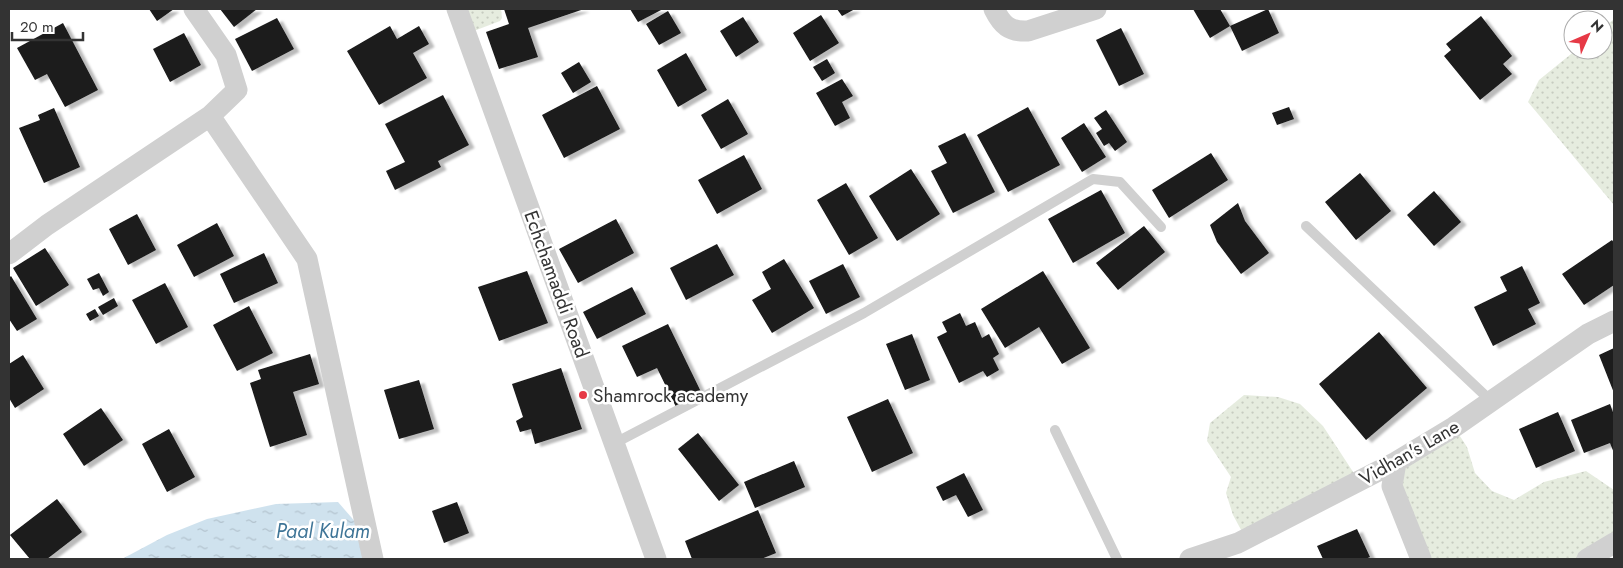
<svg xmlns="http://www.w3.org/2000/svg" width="1623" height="568" viewBox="0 0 1623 568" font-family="Jost,sans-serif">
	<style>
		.grass { fill: url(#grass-dots) }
		.water { fill: url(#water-ripples) }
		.building { fill: #1a1a1a; filter: url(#shadow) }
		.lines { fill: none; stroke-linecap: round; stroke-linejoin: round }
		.lane { stroke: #d0d0d0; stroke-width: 10 }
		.street { stroke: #d0d0d0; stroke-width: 21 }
		.poi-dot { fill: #e63946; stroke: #fff; stroke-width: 2 }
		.labels { text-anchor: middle; stroke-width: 5; stroke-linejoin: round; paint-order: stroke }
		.street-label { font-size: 19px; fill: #333; stroke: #fff }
		.poi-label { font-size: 19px; fill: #333; stroke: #fff; text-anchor: start }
		.water-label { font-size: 20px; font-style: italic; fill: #3f7597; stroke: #fff }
	</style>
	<defs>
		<pattern id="grass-dots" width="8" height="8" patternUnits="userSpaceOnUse" patternTransform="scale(1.25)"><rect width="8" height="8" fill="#e6ecdf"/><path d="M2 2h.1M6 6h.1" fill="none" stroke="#c6cbc0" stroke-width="1.8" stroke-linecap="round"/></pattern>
		<pattern id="water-ripples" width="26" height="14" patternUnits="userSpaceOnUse" patternTransform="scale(1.25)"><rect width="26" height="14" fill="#cfe2ee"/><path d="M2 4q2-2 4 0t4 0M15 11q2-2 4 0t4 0" fill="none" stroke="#b2c2cd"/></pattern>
		<filter id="shadow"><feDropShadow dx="5.5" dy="3" stdDeviation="1" flood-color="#0004"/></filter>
	</defs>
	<rect width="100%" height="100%" fill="#fff"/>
	<path class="grass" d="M457,9h44l1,9 -2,3 -34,13z
		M1614,19v186l-86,-103 11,-22 37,-30h27v-22z
		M1244,395l34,2 22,7 23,22 36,55 -113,58 -13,-24 -7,-22 5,-16 -24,-36 3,-18z
		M1454,427l13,20 8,26 17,18 22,9 30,-18 42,-11 28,19v53l-27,16h-166l-25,-97z"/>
	<path class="water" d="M338,502l20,23 5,34h-241l45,-24 40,-16 69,-15z"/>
	<path class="building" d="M149,9h25l-17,12z
		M220,9h37l-23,18z
		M504,9h80l-56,19 10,29 -39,12 -13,-37 23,-8z
		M630,9h33l-25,13z
		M837,9h18l-13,7z
		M1193,9h27l10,17 -20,12z
		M1268,9l11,24 -37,18 -12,-25z
		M668,11l13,22 -22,12 -13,-21z
		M821,15l18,28 -29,18 -17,-28z
		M1481,16l31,40 -9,8 9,10 -32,26 -36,-44 7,-6 -5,-6z
		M743,17l16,25 -23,15 -16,-26z
		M277,18l17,31 -42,22 -17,-32z
		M63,23l35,67 -33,17 -18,-33 -12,6 -18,-32z
		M390,26l7,13 22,-13 10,18 -16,9 14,25 -48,27 -32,-54z
		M1121,28l23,46 -25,12 -23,-46z
		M184,33l17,32 -31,17 -17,-33z
		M686,53l21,37 -29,17 -21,-37z
		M827,59l8,14 -13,8 -9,-14z
		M579,62l12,20 -18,11 -12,-20z
		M842,79l11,17 -11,6 8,16 -15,8 -19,-33z
		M597,86l23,43 -56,29 -22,-43z
		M443,95l26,50 -31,16 3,6 -46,23 -9,-19 19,-9 -20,-38z
		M728,99l20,35 -27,15 -20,-34z
		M1028,107l32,58 -52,27 -31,-57z
		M1289,107l5,12 -17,6 -5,-12z
		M54,108l26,59 -36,16 -25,-55 21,-8 -2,-5z
		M1106,110l21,32 -12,9 -6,-8 -5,3 -8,-13 6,-4 -8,-11z
		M1084,123l22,34 -24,15 -21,-34z
		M965,133l30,59 -42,21 -22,-42 16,-8 -9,-17z
		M1211,153l17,27 -59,38 -17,-28z
		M744,155l18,34 -45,25 -19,-34z
		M911,169l29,45 -43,27 -28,-45z
		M1360,173l31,38 -35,29 -31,-38z
		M846,183l32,55 -29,17 -32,-55z
		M1101,190l24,43 -52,30 -25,-44z
		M1434,191l27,31 -27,24 -27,-31z
		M1238,203l7,18 24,32 -28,21 -24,-32 -7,-17z
		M137,214l19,36 -28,15 -19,-36z
		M616,219l18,34 -56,30 -19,-34z
		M217,223l17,33 -40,21 -17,-32z
		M1144,226l21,26 -47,38 -22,-27z
		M1612,240l2,3v42l-30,20 -22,-31z
		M717,244l17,31 -48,25 -16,-32z
		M45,248l24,37 -33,21 -23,-38z
		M264,253l14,30 -44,20 -14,-29z
		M784,259l30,49 -42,25 -20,-33 19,-11 -9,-17z
		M843,264l17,33 -34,17 -17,-33z
		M1522,266l18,37 -12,6 8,15 -43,22 -19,-39 33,-16 -7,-14z
		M527,271l21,52 -49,18 -21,-54z
		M1043,271l47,77 -28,16 -23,-37 -34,21 -24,-39z
		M99,273l10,19 -6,4 -4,-8 -6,2 -6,-11z
		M11,276l26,43 -20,12 -8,-12v-41z
		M165,283l23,44 -32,17 -24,-44z
		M632,287l14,27 -49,25 -14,-27z
		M114,298l4,8 -15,9 -5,-8z
		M249,306l24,47 -36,18 -24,-46z
		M95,309l4,7 -9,5 -4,-7z
		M960,313l6,13 9,-4 7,16 7,-4 10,20 -6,4 6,12 -12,7 -4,-6 -24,12 -22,-46 10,-5 -5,-10z
		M668,324l34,70 -26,13 -19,-39 -20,9 -15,-31z
		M1379,332l48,56 -61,52 -47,-56z
		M912,334l18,46 -25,10 -19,-46z
		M1614,348v45l-15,-38z
		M310,354l9,30 -26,8 14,43 -37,12 -20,-64 11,-4 -3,-9z
		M23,355l21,34 -29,19 -6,-10v-34z
		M561,368l21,61 -47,15 -4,-15 -11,3 -4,-11 7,-4 -11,-33z
		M419,380l15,49 -35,10 -15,-49z
		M888,399l25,54 -41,19 -25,-55z
		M1610,404l4,11v38l-4,-10 -26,10 -13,-33z
		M101,408l22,32 -39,26 -21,-32z
		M1558,412l17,39 -39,17 -17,-39z
		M169,429l26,48 -28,15 -25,-48z
		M698,433l41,52 -20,16 -41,-52z
		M794,461l11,26 -50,21 -11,-26z
		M964,473l19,37 -15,7 -12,-22 -13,6 -7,-14z
		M57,499l25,33 -35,27h-17l-20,-24z
		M457,502l12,31 -25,10 -12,-32z
		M758,510l18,43 -15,6h-69l-7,-18z
		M1357,529l13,28 -5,2h-42l-6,-13z"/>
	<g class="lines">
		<path class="lane" d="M1306,226l185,175
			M1055,430l62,129
			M615,443l249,-130 229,-134 27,3 41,45"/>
		<path class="street" d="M457,9l199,550
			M994,9c8,16 15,23 34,22l68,-22
			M210,116l97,143 66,300
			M9,254l38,-29 163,-109 27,-26 -11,-35 -32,-46
			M1396,462l-4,24 29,73
			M1190,559l48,-16 158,-81 58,-35 134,-93 26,-13
			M1587,559l27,-16"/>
	</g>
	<circle class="poi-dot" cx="583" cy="395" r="5"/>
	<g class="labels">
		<g class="street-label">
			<text transform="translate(557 284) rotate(70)" y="7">Echchamaddi Road</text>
			<text transform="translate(1409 452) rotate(-30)" y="7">Vidhan's Lane</text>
		</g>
		<g class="poi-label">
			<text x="593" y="402">Shamrock academy</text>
		</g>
		<g class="water-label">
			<text x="323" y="538">Paal Kulam</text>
		</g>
	</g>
	<rect width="1623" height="568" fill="none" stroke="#333333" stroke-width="20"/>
	<g transform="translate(1588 35) rotate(45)"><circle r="24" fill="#ffffff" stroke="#adadad"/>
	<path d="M0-4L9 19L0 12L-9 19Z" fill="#e63946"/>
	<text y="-8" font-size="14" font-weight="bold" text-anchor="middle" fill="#333333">N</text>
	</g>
	<path d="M12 32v8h71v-8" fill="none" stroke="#333333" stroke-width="2.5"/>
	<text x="20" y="32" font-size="15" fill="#333333" stroke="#ffffff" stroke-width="4" paint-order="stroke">20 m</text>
</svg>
